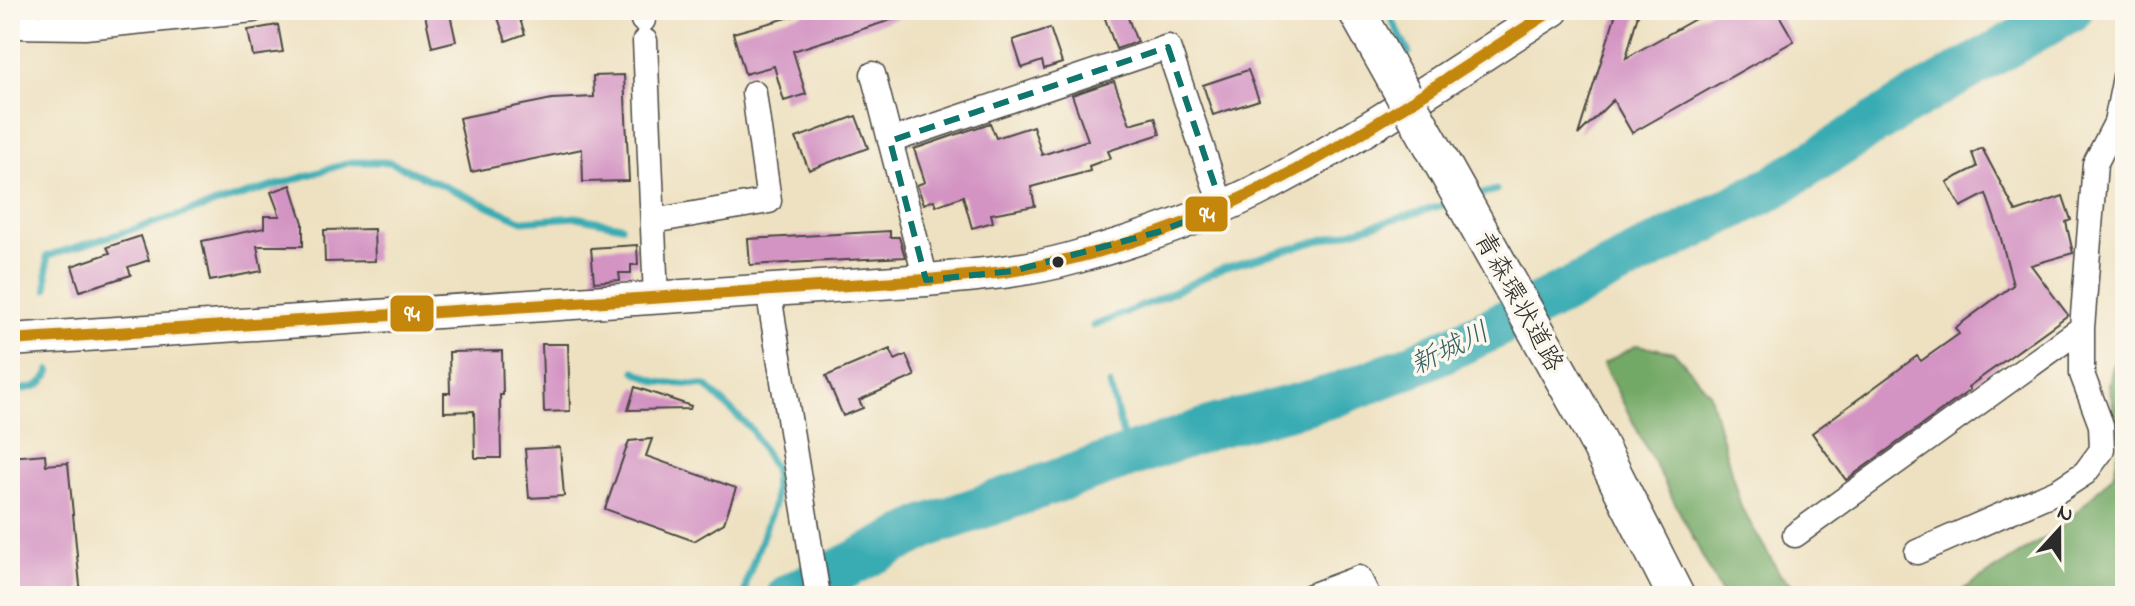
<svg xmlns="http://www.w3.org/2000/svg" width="2135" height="606" viewBox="0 0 2135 606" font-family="'Indie Flower','Klee One',sans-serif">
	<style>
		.forest { fill: #73a966; stroke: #4f6a48; stroke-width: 2 }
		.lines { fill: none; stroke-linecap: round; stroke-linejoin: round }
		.stream { stroke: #39abb3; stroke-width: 7 }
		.river { stroke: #39abb3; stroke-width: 44 }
		.building { fill: #d393c3 }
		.minor-casing { stroke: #484642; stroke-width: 27 }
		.major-casing { stroke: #484642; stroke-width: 35 }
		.highway-casing { stroke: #484642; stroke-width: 39 }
		.minor { stroke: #fff; stroke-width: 24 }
		.major { stroke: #fff; stroke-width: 32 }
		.highway { stroke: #fff; stroke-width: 36 }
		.highway-bridge-casing { stroke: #484642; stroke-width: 39; stroke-linecap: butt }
		.highway-bridge { stroke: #fff; stroke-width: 36 }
		.bus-1-casing { stroke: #fbf7ec; stroke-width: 18 }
		.bus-1 { stroke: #c4870b; stroke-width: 12 }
		.marked { fill: none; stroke: #0f766e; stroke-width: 6; stroke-dasharray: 16 10; stroke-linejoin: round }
		.bus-dot { fill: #2b2b2b; stroke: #fbf7ec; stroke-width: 3 }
		.labels { text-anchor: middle; stroke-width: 7; stroke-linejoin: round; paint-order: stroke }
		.street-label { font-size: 26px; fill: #2b2b2b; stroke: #fbf7ec }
		.water-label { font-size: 28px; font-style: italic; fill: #315e61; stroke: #fbf7ec }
		.line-badge { stroke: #fbf7ec; stroke-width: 3 }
		.badge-label { font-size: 22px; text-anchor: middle; font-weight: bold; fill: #fff }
	</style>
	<rect width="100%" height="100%" fill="#fbf7ec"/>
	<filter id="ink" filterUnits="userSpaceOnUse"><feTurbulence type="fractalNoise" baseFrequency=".0125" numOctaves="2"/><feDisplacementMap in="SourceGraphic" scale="16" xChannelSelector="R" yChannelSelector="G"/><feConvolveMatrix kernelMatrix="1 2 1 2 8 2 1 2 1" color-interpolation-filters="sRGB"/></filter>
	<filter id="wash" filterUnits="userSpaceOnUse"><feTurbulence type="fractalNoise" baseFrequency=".006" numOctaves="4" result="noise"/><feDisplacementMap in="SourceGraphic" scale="32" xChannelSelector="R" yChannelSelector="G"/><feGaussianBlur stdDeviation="1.8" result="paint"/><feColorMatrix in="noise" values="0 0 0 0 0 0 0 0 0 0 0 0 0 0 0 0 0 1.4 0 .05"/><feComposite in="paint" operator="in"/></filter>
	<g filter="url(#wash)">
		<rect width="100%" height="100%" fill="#eee1c1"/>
		<path class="forest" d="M2125,344v252h-172l109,-69 51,-52 8,-33 -12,-57 8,-40z
			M1637,345l37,7 35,40 32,115 40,69 27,20h-85l-120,-232z"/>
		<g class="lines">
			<path class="stream" d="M1387,10l22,43
				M1471,197l25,-7
				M47,289v-33l304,-94h39l133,59 53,-4 45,9
				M1093,326l66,-27 64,-31 228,-65
				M635,371l22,11 49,4 45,43 24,41 -1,34 -27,76 -3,16
				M1110,385l18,71
				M10,390c18,-1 34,-1 40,-20"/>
			<path class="river" d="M788,596l139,-70 289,-100 117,-30 73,-28 77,-35 289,-145 127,-80 172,-98"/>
		</g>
		<g id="blocks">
			<path class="building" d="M424,10h25l7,31 -24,6z
				M816,10h90l1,5 -114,36 13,43 -22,7 -10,-35 -29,8 -12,-41z
				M1102,10h23l12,32 -21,7z
				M1617,10l21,4 -12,44 85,-48h65l18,31 -162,92 -19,-33 -35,35z
				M517,11l8,23 -19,7 -8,-23z
				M278,25l5,27 -30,4 -5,-26z
				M1050,28l12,35 -18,6 -2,-8 -20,7 -9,-28z
				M1248,70l11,30 -46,15 -10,-30z
				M624,75l5,106 -46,1 -1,-33 -111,23 -12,-54 93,-19 42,-2 -1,-21z
				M1114,81l16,43 25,-7 5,17 -52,17 3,7 -22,8 1,5 -59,16 4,19 -44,8 2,8 -21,6 -9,-32 -27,10 -2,-6 -10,4 -7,-19 8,-3 -11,-33 76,-26 6,15 37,-12 9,29 46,-15 -16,-45z
				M856,116l12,32 -59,22 -13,-32z
				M1982,148l34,64 47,-16 8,24 -5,2 7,31 -42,12 37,50 -100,72 2,3 -124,90 -34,-47 105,-77 4,5 38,-27 -4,-6 58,-43 -14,-54 -13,-37 -25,13 -14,-25 30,-15 -5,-14z
				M291,185l12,38v23h-46l5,25 -52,10 -8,-40 62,-13v-12h16l-9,-24z
				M374,229l1,32 -50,1 -1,-32z
				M890,231v6h9l6,20 -155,8 -2,-26z
				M141,236l8,24 -21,7 3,8 -51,16 -8,-25 38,-13 -3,-6z
				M637,245l1,20h-7v8h-12l1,7 -26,2 -3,-34z
				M542,344h26l2,67 -26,1z
				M890,349l5,11 11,-5 9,21 -56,24 4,8 -20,8 -17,-40z
				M502,351l1,44h-3l1,63h-26l-1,-47 -30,1v-19h6l-1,-41z
				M635,387l56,19 -1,3 -62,1z
				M652,439l-6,17 90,32 -12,35 -30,18 -89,-32 24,-68z
				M560,447l4,49 -35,2 -4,-49z
				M45,454l1,11 22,-2 13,133h-71v-139z"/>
		</g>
	</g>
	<g filter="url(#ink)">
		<use href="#blocks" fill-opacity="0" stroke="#484642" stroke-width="2"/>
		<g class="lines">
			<defs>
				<path id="minor" d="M640,10l3,10
					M10,26l75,1 168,-17
					M645,41l11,257
					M873,74l53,206
					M890,141l278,-94 54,160
					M653,221l116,-20 -15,-108
					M768,289l50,307
					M1795,535l287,-207
					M1917,552l142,-62 26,-17 17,-23 -1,-25 -19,-51v-46l13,-164 21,-41 9,-46
					M1311,596l48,-18 9,18"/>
				<path id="major" d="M10,340l916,-60c48,-5 97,-8 144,-21 70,-19 140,-43 204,-77 97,-51 187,-114 279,-172"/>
				<path id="highway" d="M1588,423l88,173"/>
			</defs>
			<use href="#minor" class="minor-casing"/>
			<use href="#major" class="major-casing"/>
			<use href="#highway" class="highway-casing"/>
			<use href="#minor" class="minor"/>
			<use href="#major" class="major"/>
			<use href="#highway" class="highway"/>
			<defs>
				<path id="highway-bridge" d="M1356,10l232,413"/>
			</defs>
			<use href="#highway-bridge" class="highway-bridge-casing"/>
			<use href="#highway-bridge" class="highway-bridge"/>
			<defs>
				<path id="bus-1" d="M10,340l916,-60c42,-4 85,-7 126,-17 69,-15 138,-39 200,-70 106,-52 202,-120 301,-183"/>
			</defs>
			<use href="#bus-1" class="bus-1-casing"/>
			<use href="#bus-1" class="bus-1"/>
		</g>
	</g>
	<path class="marked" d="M1168,47l54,160 -64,25 -145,39 -87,9 -36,-139z"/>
	<circle class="bus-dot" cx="1058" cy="262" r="7"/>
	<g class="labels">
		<g class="street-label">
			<text transform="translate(1520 301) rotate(61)" y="9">青森環状道路</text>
		</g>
		<g class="water-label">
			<text transform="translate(1449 347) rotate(-26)" y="10">新城川</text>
		</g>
	</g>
	<g class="line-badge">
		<rect x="1184" y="195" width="45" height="38" rx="8" fill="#c4870b"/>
		<rect x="389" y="294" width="46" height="39" rx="8" fill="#c4870b"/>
	</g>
	<g class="badge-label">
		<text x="1207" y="222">94</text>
		<text x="412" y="321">94</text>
	</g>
	<rect width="2135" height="606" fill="none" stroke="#fbf7ec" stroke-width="40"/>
	<g transform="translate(2059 530) rotate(21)" stroke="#fbf7ec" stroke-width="6" paint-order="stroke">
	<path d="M0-6L14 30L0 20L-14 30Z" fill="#2b2b2b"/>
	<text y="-12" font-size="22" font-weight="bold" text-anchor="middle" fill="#2b2b2b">N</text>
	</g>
</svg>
